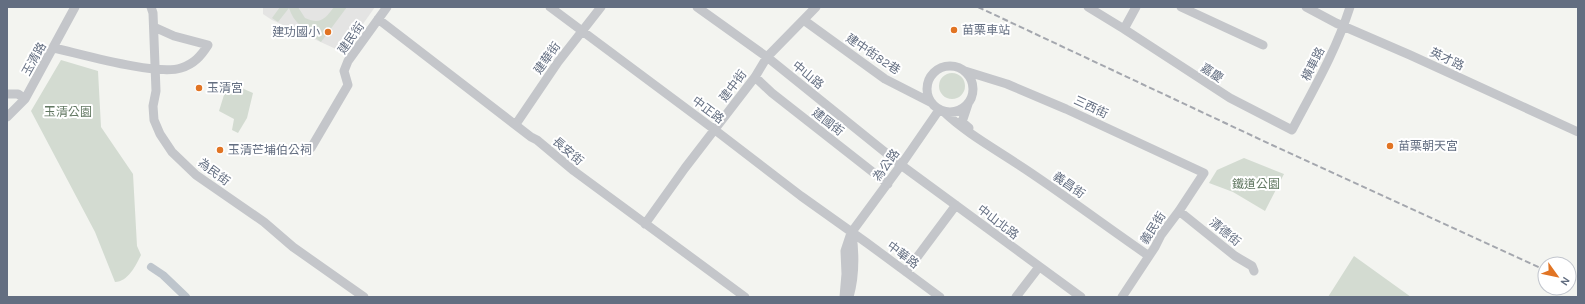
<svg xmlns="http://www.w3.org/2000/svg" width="1585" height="304" viewBox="0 0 1585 304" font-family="Karla,'Noto Sans TC',sans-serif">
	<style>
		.built { fill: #e4e4e3 }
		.green { fill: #d3dbd1 }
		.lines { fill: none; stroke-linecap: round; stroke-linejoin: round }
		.canal { stroke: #bec5cc; stroke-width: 8 }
		.minor { stroke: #c4c6ca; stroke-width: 9 }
		.rail { stroke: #a4a7ae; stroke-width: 2; stroke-dasharray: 6 3; stroke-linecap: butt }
		.poi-dot { fill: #e17423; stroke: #fff; stroke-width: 1.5 }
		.labels { text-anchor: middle; stroke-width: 4; stroke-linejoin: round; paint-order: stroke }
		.poi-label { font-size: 12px; fill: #636e81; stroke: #fff; text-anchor: start }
		.street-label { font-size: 12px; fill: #636e81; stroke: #fff }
		.park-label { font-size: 12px; fill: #627862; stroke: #fff }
	</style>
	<rect width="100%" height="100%" fill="#f3f4f0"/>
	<path class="built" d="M263,7h112l-27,38 -12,4 -64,-29 -9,-6z"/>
	<path class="green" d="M280,7h18l7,11c15,7 20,1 29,-11h13l-26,35 -7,-5 4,-7c-15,0 -24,-7 -29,-22l-11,14 -6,-4z
		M61,60l37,11 3,56 32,47 4,72 4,9c-5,10 -13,27 -26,27l-20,-50 -64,-121z
		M939 86a13 13 0 1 1 26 0a13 13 0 1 1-26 0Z
		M228,82l25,11 -6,25 -9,15 -6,-3 2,-11 -15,-8z
		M1244,158l40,16 -19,37 -32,-19 -24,-9 8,-13z
		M1354,256l57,41h-83z"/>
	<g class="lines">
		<path class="canal" d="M151,267l12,8 23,22"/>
		<path class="minor" d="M151,7l2,6 3,78 -3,15 1,14 6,14 12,18 24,23 68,47 29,25 71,50
			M550,7l165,123 86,66 66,47 73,54
			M697,7l70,50 134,108 180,132
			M1088,7l36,22 106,69 62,32c21,-40 44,-79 58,-123
			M1181,7l82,38
			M1306,7l30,16 74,32 168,77
			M378,19l153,118 6,3 37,31 171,126
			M805,21l80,58 47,24
			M1124,29l12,-22
			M54,48c27,6 103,28 127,20 13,-4 20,-12 27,-23l-34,-9 -20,-9
			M927 89a23 23 0 1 1 46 0a23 23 0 1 1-46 0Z
			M965,71l42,13 59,25 138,64 -25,38 -18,24 -6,12 -33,50
			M755,77l17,16 116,91
			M7,94h11l7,5
			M968,104l-6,18 7,6
			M943,111c24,23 54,39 82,58 42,28 82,58 124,87
			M7,117l18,-18 50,-92
			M516,124l42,-62 43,-55
			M311,148l37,-63 -4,-14 4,-10 39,-54
			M1179,211l56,45 17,10 2,5
			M645,224l40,-56 70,-91 12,-20 49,-50
			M906,272l50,-67
			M844,297l2,-23 -1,-23 6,-18 50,-68 38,-55
			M849,297c6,-21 6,-41 3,-63
			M1016,297l23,-30"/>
		<path class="rail" d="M978,7l294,138 273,125
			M1569,278l9,4"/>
	</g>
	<g class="poi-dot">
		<circle cx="954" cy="30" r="4"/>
		<circle cx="328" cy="32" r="4"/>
		<circle cx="199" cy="88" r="4"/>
		<circle cx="1390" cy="146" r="4"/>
		<circle cx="220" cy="150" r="4"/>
	</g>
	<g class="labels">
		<g class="poi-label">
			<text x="962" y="34">苗栗車站</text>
			<text x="320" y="36" text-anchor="end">建功國小</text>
			<text x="207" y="92">玉清宮</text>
			<text x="1398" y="150">苗栗朝天宮</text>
			<text x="228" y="154">玉清芒埔伯公祠</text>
		</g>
		<g class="street-label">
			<text transform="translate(351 38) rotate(-55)" y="4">建民街</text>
			<text transform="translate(873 54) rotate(34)" y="4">建中街82巷</text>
			<text transform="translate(547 58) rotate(-54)" y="4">建華街</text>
			<text transform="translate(34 59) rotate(-61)" y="4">玉清路</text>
			<text transform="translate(1447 59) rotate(25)" y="4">英才路</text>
			<text transform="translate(1313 64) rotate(-63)" y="4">橫車路</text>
			<text transform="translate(1212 73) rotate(33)" y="4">嘉慶</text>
			<text transform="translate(808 75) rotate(39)" y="4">中山路</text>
			<text transform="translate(733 86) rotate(-53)" y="4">建中街</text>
			<text transform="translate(1091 107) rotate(25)" y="4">三西街</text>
			<text transform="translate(708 110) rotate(37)" y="4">中正路</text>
			<text transform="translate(828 122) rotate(38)" y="4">建國街</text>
			<text transform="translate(568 151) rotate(40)" y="4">長安街</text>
			<text transform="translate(886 165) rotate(-54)" y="4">為公路</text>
			<text transform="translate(214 172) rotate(37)" y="4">為民街</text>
			<text transform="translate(1069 185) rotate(35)" y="4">義昌街</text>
			<text transform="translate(998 222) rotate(37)" y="4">中山北路</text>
			<text transform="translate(1153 228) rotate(-57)" y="4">義民街</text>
			<text transform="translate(1225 232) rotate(39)" y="4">清德街</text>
			<text transform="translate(903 255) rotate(37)" y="4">中華路</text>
		</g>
		<g class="park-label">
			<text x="68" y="116">玉清公園</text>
			<text x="1256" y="188">鐵道公園</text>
		</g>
	</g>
	<rect width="1585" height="304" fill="none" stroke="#636e81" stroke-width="16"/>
	<g transform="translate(1557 276) rotate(123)"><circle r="19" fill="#ffffff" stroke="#c1c5cd"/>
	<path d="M0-3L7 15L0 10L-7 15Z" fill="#e17423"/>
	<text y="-6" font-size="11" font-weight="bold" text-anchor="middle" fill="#636e81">N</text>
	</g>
</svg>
